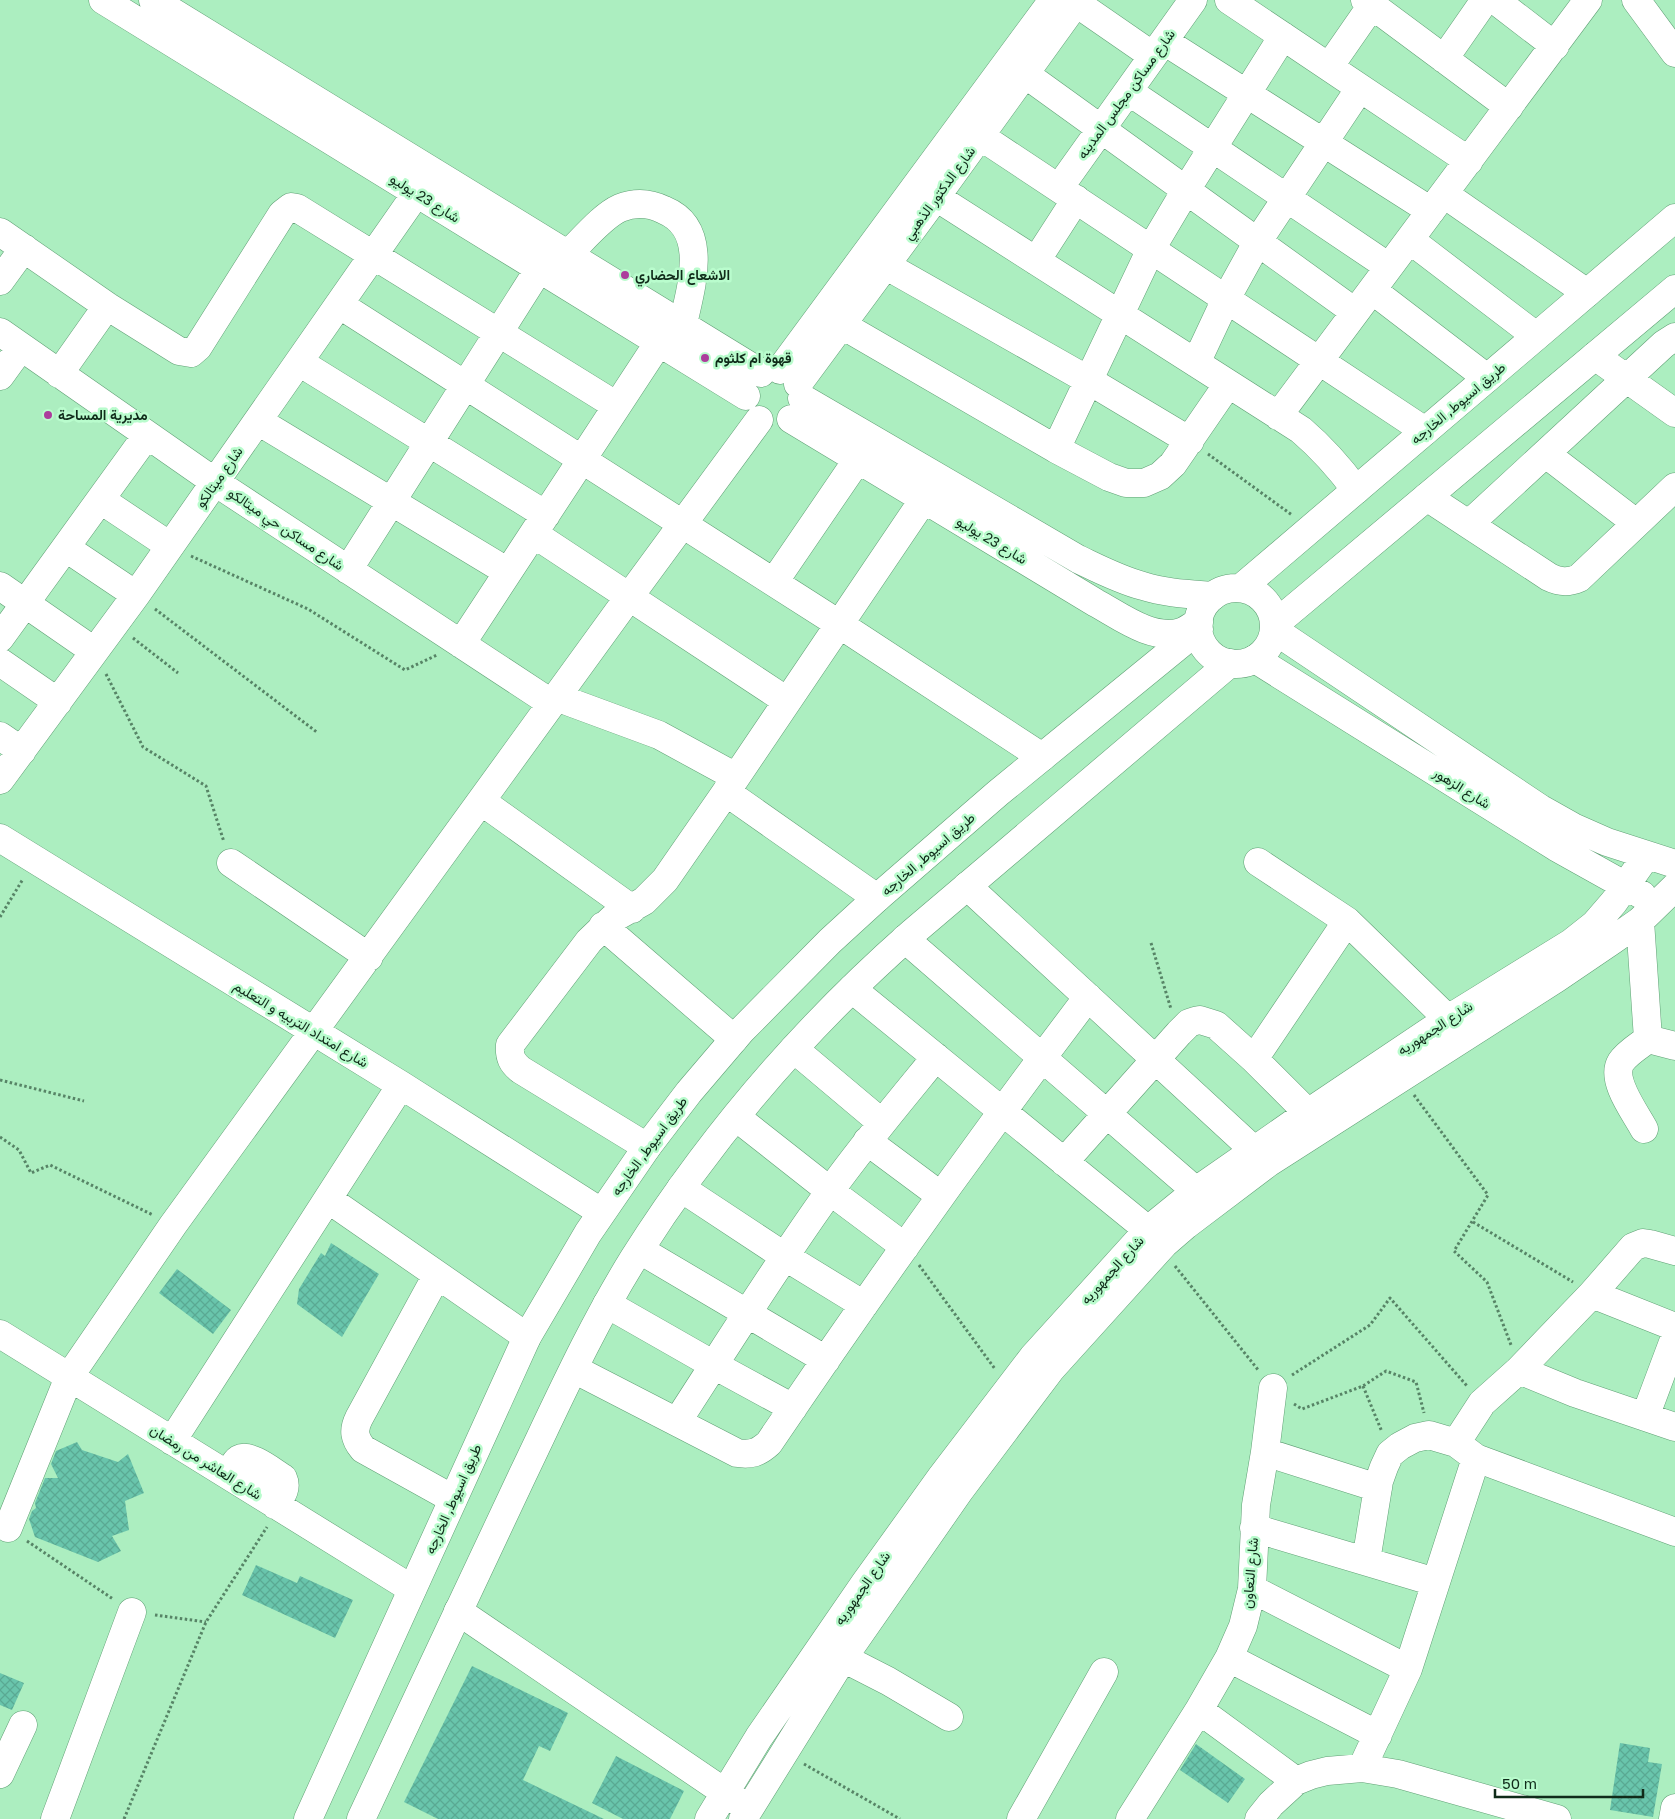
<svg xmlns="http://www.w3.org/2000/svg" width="1675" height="1819" viewBox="0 0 1675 1819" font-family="'Golos Text',Vazirmatn,sans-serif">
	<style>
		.building { fill: url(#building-cross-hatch) }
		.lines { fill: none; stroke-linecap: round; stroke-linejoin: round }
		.minor-casing { stroke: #60a075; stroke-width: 29 }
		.highway-casing { stroke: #60a075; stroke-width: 29 }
		.path { stroke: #578466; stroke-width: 3; stroke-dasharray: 2.5 2.5; stroke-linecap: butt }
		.minor { stroke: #fff; stroke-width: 28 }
		.highway { stroke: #fff; stroke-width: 28 }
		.poi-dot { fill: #ac3d9c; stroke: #b9fccd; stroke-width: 2 }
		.labels { text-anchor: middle; stroke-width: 5; stroke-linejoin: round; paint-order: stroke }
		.street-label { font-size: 14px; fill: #102b1a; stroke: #b9fccd }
		.poi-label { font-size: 14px; font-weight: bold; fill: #102b1a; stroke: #b9fccd; text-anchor: start }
	</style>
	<defs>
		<pattern id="building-cross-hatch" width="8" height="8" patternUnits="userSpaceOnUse" patternTransform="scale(1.25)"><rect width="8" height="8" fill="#69c5ac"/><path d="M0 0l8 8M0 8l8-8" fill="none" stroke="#5aa993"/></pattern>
	</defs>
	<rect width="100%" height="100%" fill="#aceec0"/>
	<path class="building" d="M331,1243l48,31 -37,63 -45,-33 2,-15 22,-36 4,3z
		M177,1269l54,41 -18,24 -54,-41z
		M77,1442l5,8 36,12 10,-8 16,39 -19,8 4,29 -17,6 9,15 -23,11 -63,-25 -6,-18 3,-8 4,-3 -1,-5 10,-25h13l-7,-14 5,-13z
		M256,1565l41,18 3,-7 53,24 -18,38 -93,-43z
		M472,1666l96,47 -18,38 -11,-5 -16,34 81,39h-166l-34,-17z
		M0,1673l24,10 -12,27 -12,-5z
		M1620,1743l30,5 -2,14 14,2 -9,53 -43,-7z
		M1196,1744l49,35 -17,24 -48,-33z
		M616,1756l68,35 -14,28h-47l-31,-16z"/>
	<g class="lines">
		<defs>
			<path id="minor" d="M103,0l643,396
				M153,0l608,373
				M1072,0l81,56
				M1229,0l240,161
				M1365,0l144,107
				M1495,0l60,46
				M1636,0l39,53
				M1164,41l267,170
				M1444,59l41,-59
				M1329,67l43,-62
				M1025,74l330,238
				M1128,91l261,176
				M980,136l445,295
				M1059,188l134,-188
				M1444,194l143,99
				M936,197l365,233c21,18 38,37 55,60
				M0,232l107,74 72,45 12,2 7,-6 84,-133 9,-7 6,1 320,198
				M1410,240l126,96
				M568,254c14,-13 34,-38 52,-46 15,-6 30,-5 44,2 46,19 27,77 19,114
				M1036,261l40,-62
				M885,265l203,115 102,61
				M0,281l24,-33
				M1372,290l115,88
				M340,305l499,319 203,133
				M842,325l214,124 53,28 17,6h18l16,-7 13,-12 55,-80
				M0,332l215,150 336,221
				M1595,356l80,57
				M299,362l247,153
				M1196,363l30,-64 32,-58 102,-153
				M780,370l273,-370
				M59,374l48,-68
				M0,376l21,-29
				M798,384l138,-187 142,-197
				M802,398l276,161c21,10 42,21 65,27 22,7 46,8 70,10
				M1278,416l310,-416
				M791,419l305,184c24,13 56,38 85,29 6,-2 12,-7 18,-10
				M258,421l250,151
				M1056,449l95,-200 35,-59 97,-154
				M1546,454l90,69
				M1427,497l122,80c10,5 19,6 30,1l96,-91
				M101,500l69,46
				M1469,524l195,-180 11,-7
				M534,534l253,167
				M66,548l70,47
				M348,570l191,-301
				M774,582l84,-123
				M0,586l94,65
				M1274,630l267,179 32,18 34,15 68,22
				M0,638l147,-203
				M461,644l198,-302
				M1255,659l301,188 86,48
				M0,662l58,40
				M556,697l103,38 77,42
				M0,736l22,15
				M0,780l136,-185 296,-424
				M726,792l151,106
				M481,801l151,108
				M0,838l401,247 200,127
				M1258,862l89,59 101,98
				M231,863l138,94
				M967,886l301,277
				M1640,921l8,118
				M603,926l131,113
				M905,939l291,252
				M852,989l296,241
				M1648,1039l27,7
				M794,1049l88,74
				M1254,1059l93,-138
				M736,1117l94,74 75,56
				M1644,1129c-9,-17 -34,-49 -23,-67 6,-9 18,-16 27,-23
				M867,1141l74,55
				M647,1147l-126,-77c-9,-7 -12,-13 -11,-25l79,-104 23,-22 32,-18 21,-21 61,-88 198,-293
				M1064,1162l115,-129 10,-10 6,-2 5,-1 16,5 38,34 54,54
				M681,1188l103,68 80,49
				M328,1199l199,138
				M640,1250l186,110
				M437,1275l-78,143c-6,12 -5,20 4,31l90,50
				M1592,1294l83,33
				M607,1304l107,61 79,43
				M0,1334l412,255
				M574,1369l163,84c14,2 21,0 32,-10 102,-151 208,-300 319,-446
				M1519,1370l56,23 100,34
				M1645,1417l30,-80
				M677,1422c50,-77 99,-156 153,-231 33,-46 70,-90 106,-134
				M172,1441l229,-356
				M1456,1443l26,-40 37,-33 73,-76 41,-47 10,-4 7,1 25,7
				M1265,1452l113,36
				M228,1475c3,-5 6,-13 11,-16 11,-6 34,13 44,19 5,11 -2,18 -8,27
				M8,1528l61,-151 104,-152 456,-628 130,-177
				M1254,1528l181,54
				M1366,1561l13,-80 5,-14 6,-13 10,-8 15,-8 14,-3 27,8 20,15 199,74
				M1252,1589l156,80
				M458,1611l281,191
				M828,1648l15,10 45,23 61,36
				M1229,1658l149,77
				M1199,1710l97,71
				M1362,1768l46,-99 68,-211
				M0,1774l23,-49
				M55,1819l77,-207
				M709,1819l50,-82 106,-154 77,-107 91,-119 115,-127 48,-39 112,-78 140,-94 123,-76 24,-19 19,-22 33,-47
				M743,1819l100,-161 117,-168 91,-121 113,-125 22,-19 82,-62 289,-185 56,-38 27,-19 35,-34
				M1021,1819l83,-147
				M1130,1819l69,-109 30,-52 14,-32 9,-37 4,-84 9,-53 8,-64
				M1259,1819l12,-15 25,-23 15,-6 16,-4 35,-3 36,6 159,45
				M1673,1819l2,-11"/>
			<path id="highway" d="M1241,588l434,-370
				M1198 626a38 38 0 1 1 76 0a38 38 0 1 1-76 0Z
				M1274,625l401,-336
				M308,1819l219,-482 61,-104 59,-86 42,-55 52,-61 89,-90 47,-43 121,-105 201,-164
				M361,1819c54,-115 107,-230 162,-345 35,-73 68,-147 111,-216 76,-120 171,-231 278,-325l318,-270"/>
		</defs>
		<use href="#minor" class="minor-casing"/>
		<use href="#highway" class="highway-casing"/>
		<path class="path" d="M1208,454l84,61
			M191,556l117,53 97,61 32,-15
			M155,609l163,124
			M133,638l45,35
			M106,674l37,73 63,39 18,56
			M0,917l23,-38
			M1151,943l20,66
			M0,1080l84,21
			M1414,1095l74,100 -34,56 33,31 24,63
			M0,1137l19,13 12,23 19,-8 103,50
			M1473,1222l100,60
			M919,1265l76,104
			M1175,1266l84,105
			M1292,1375l78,-50 20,-27 77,88
			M1363,1386l19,46
			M1294,1404l8,5 61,-23 23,-15 30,11 8,31
			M27,1541l86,58
			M155,1615l51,7
			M804,1764l96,55
			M124,1819l82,-197 61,-95"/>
		<use href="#minor" class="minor"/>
		<use href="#highway" class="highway"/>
	</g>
	<g class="poi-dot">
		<circle cx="625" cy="275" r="5"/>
		<circle cx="705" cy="358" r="5"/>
		<circle cx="48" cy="415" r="5"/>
	</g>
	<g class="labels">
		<g class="street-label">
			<text transform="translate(1126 94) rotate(-54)" y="5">شارع مساكن مجلس المدينه</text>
			<text transform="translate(939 193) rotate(-54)" y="5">شارع الدكتور الذهبي</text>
			<text transform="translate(425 198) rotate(32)" y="5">شارع 23 يوليو</text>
			<text transform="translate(1458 403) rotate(-40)" y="5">طريق اسيوط, الخارجه</text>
			<text transform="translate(219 477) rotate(-55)" y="5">شارع ميتالكو</text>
			<text transform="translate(286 529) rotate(34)" y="5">شارع مساكن حي ميتالكو</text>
			<text transform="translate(992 540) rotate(31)" y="5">شارع 23 يوليو</text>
			<text transform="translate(1462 788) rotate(32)" y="5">شارع الزهور</text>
			<text transform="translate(928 854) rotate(-41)" y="5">طريق اسيوط, الخارجه</text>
			<text transform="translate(301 1024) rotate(31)" y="5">شارع امتداد التربيه و التعليم</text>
			<text transform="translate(1435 1028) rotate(-33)" y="5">شارع الجمهوريه</text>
			<text transform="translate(649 1146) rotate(-54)" y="5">طريق اسيوط, الخارجه</text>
			<text transform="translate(1112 1270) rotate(-48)" y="5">شارع الجمهوريه</text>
			<text transform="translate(206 1462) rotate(32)" y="5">شارع العاشر من رمضان</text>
			<text transform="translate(453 1499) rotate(-66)" y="5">طريق اسيوط, الخارجه</text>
			<text transform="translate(1250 1573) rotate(-85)" y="5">شارع التعاون</text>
			<text transform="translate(862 1588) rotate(-55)" y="5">شارع الجمهوريه</text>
		</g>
		<g class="poi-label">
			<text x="635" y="280">الاشعاع الحضاري</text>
			<text x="715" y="363">قهوة ام كلثوم</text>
			<text x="58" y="420">مديرية المساحة</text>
		</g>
	</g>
	<path d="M1495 1789v8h148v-8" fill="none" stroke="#102b1a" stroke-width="2.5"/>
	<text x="1502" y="1789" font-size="15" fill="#102b1a" stroke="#b9fccd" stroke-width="4" paint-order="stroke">50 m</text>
</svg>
